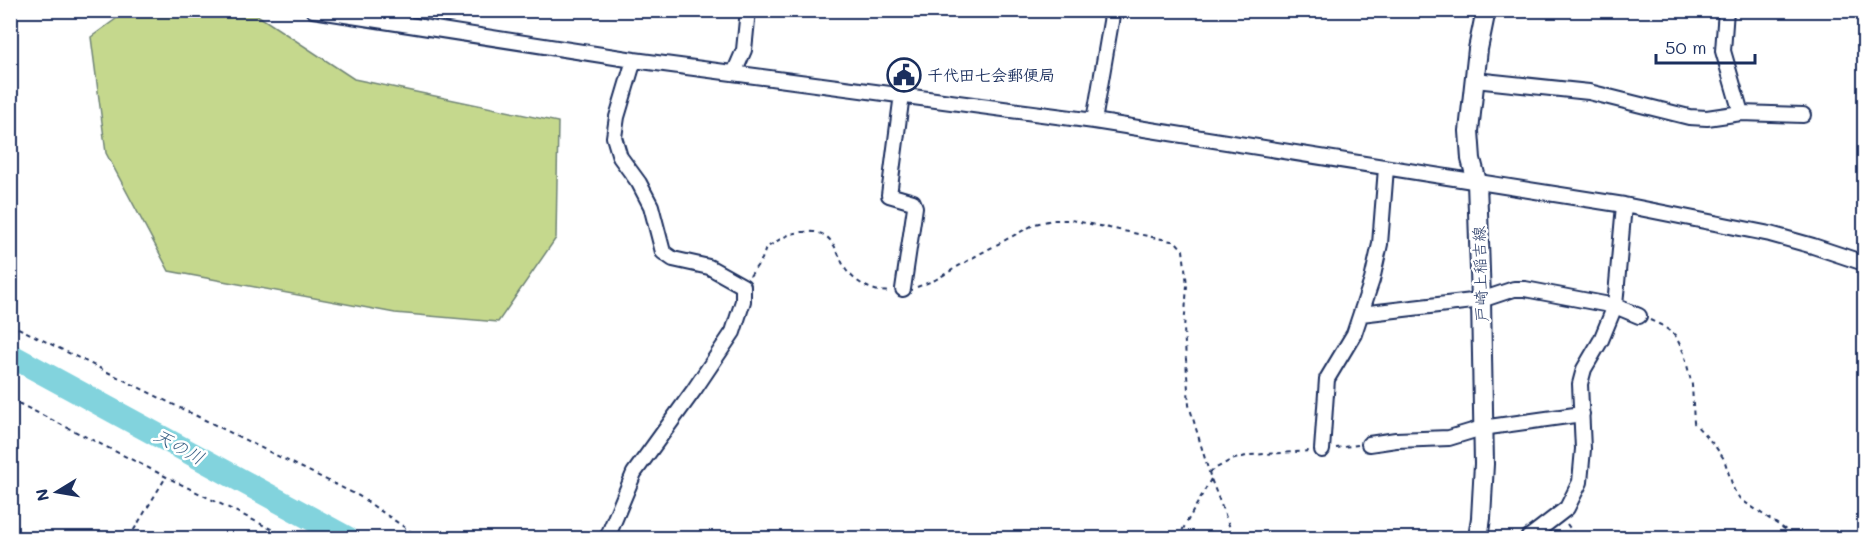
<svg xmlns="http://www.w3.org/2000/svg" width="1875" height="549" viewBox="0 0 1875 549" font-family="Mali,'Klee One',sans-serif">
	<style>
		.green { fill: #c5d88d; stroke: #708476; stroke-width: 1.5 }
		.lines { fill: none; stroke-linecap: round; stroke-linejoin: round }
		.river { stroke: #82d3dd; stroke-width: 24 }
		.building { fill: #e4aec6; stroke: #1b2f5e; stroke-width: 1.5 }
		.minor-casing { stroke: #1b2f5e; stroke-width: 18 }
		.major-casing { stroke: #1b2f5e; stroke-width: 22 }
		.path { stroke: #1b2f5e; stroke-width: 2; stroke-dasharray: 4.5 4.5; stroke-linecap: butt }
		.minor { stroke: #fff; stroke-width: 14 }
		.major { stroke: #fff; stroke-width: 18 }
		.labels { text-anchor: middle; stroke-width: 5; stroke-linejoin: round; paint-order: stroke }
		.poi-label { font-size: 16px; font-weight: bold; fill: #1b2f5e; stroke: #fff; text-anchor: start }
		.street-label { font-size: 16px; fill: #1b2f5e; stroke: #fff }
		.water-label { font-size: 18px; font-style: italic; fill: #3a6084; stroke: #fff }
	</style>
	<rect width="100%" height="100%" fill="#fff"/>
	<filter id="ink" filterUnits="userSpaceOnUse"><feTurbulence type="fractalNoise" baseFrequency=".0167" numOctaves="2"/><feDisplacementMap in="SourceGraphic" scale="12" xChannelSelector="R" yChannelSelector="G"/><feConvolveMatrix kernelMatrix="1 2 1 2 8 2 1 2 1" color-interpolation-filters="sRGB"/></filter>
	<g filter="url(#ink)">
		<path class="green" d="M127,11h124l103,68 204,43 -2,116 -58,84 -103,-9 -226,-42 -63,-118 -15,-116z"/>
		<g class="lines">
			<path class="river" d="M10,355l337,183"/>
		</g>
		<path class="building" d="M895,64l20,2 -3,21 -19,-3z"/>
		<g class="lines">
			<defs>
				<path id="minor" d="M313,10l321,50 460,61 530,84 146,29 43,12 51,17
					M1726,10l-3,41 18,62
					M734,73l10,-23 4,-40
					M1475,80l114,12 100,25 18,1 34,-5 62,2
					M902,94l-13,101 24,7 2,5 -12,82
					M1094,121l19,-111
					M1361,314l120,-14 33,-11h11l90,17 24,10
					M1369,444l27,-4 53,-2 33,-10 100,-14
					M1322,450l5,-71 27,-45 18,-54 8,-36 6,-76
					M607,538l27,-65 60,-83 39,-58 10,-31v-15l-34,-19 -36,-8 -10,-7 -12,-46 -12,-23 -19,-26 -6,-20 3,-20 17,-57
					M1528,538l39,-30 13,-26 3,-33 -3,-65 4,-15 17,-29 14,-34 9,-101"/>
				<path id="major" d="M1478,538l3,-20 3,-54 -3,-164 -4,-118 -6,-23 -2,-28 9,-82 8,-39"/>
			</defs>
			<use href="#minor" class="minor-casing"/>
			<use href="#major" class="major-casing"/>
			<path class="path" d="M750,276l12,-17 4,-11c8,-5 17,-11 25,-14 7,-2 17,-3 24,-2 20,3 22,23 31,38 10,13 29,24 45,21
				M917,287l18,-7 39,-23 61,-33 17,-4h19l105,22 7,8 4,35 -3,44 5,76 22,74 23,59
				M1650,320l13,6 12,9 9,18 8,32 2,38 21,23 9,13 10,31 6,9 49,33 6,6
				M10,324l349,172 61,42
				M10,399l279,139
				M1336,448l22,-3
				M1209,472l22,-12 19,-5 60,-4
				M1567,524l10,14
				M129,538l37,-61
				M1178,538l33,-59"/>
			<use href="#minor" class="minor"/>
			<use href="#major" class="major"/>
		</g>
	</g>
	<defs>
		<symbol id="civic-ring" viewBox="-11 -11 22 22"><circle r="9.5" fill="#fff" stroke="#1b2f5e" stroke-width="1.5"/><path d="M-.6-6.5H3V-4.5H.6V-3L4-1V1h2V6H-6V1h2V-1L-.6-3ZM-1.2 2.5V6h2.4V2.5Z" fill="#1b2f5e"/></symbol>
	</defs>
	<g fill-rule="evenodd">
		<use href="#civic-ring" x="885" y="56" width="38" height="38"/>
	</g>
	<g class="labels">
		<g class="poi-label">
			<text x="927" y="81">千代田七会郵便局</text>
		</g>
		<g class="street-label">
			<text transform="translate(1480 274) rotate(-92)" y="6">戸崎上稲吉線</text>
		</g>
		<g class="water-label">
			<text transform="translate(179 447) rotate(29)" y="6">天の川</text>
		</g>
	</g>
	<rect width="1875" height="549" fill="none" stroke="#fff" stroke-width="36"/>
	<rect x="18" y="18" width="1839" height="513" fill="none" stroke="#1b2f5e" stroke-width="2" filter="url(#ink)"/>
	<g transform="translate(57 492) rotate(259)" stroke="#ffffff" stroke-width="4.5" paint-order="stroke">
	<path d="M0-4.5L10 22L0 15L-10 22Z" fill="#1b2f5e"/>
	<text y="-9" font-size="16" font-weight="bold" text-anchor="middle" fill="#1b2f5e">N</text>
	</g>
	<path d="M1656 54v9h99v-9" fill="none" stroke="#1b2f5e" stroke-width="3"/>
	<text x="1665" y="54" font-size="18" fill="#1b2f5e" stroke="#ffffff" stroke-width="4.5" paint-order="stroke">50 m</text>
</svg>
